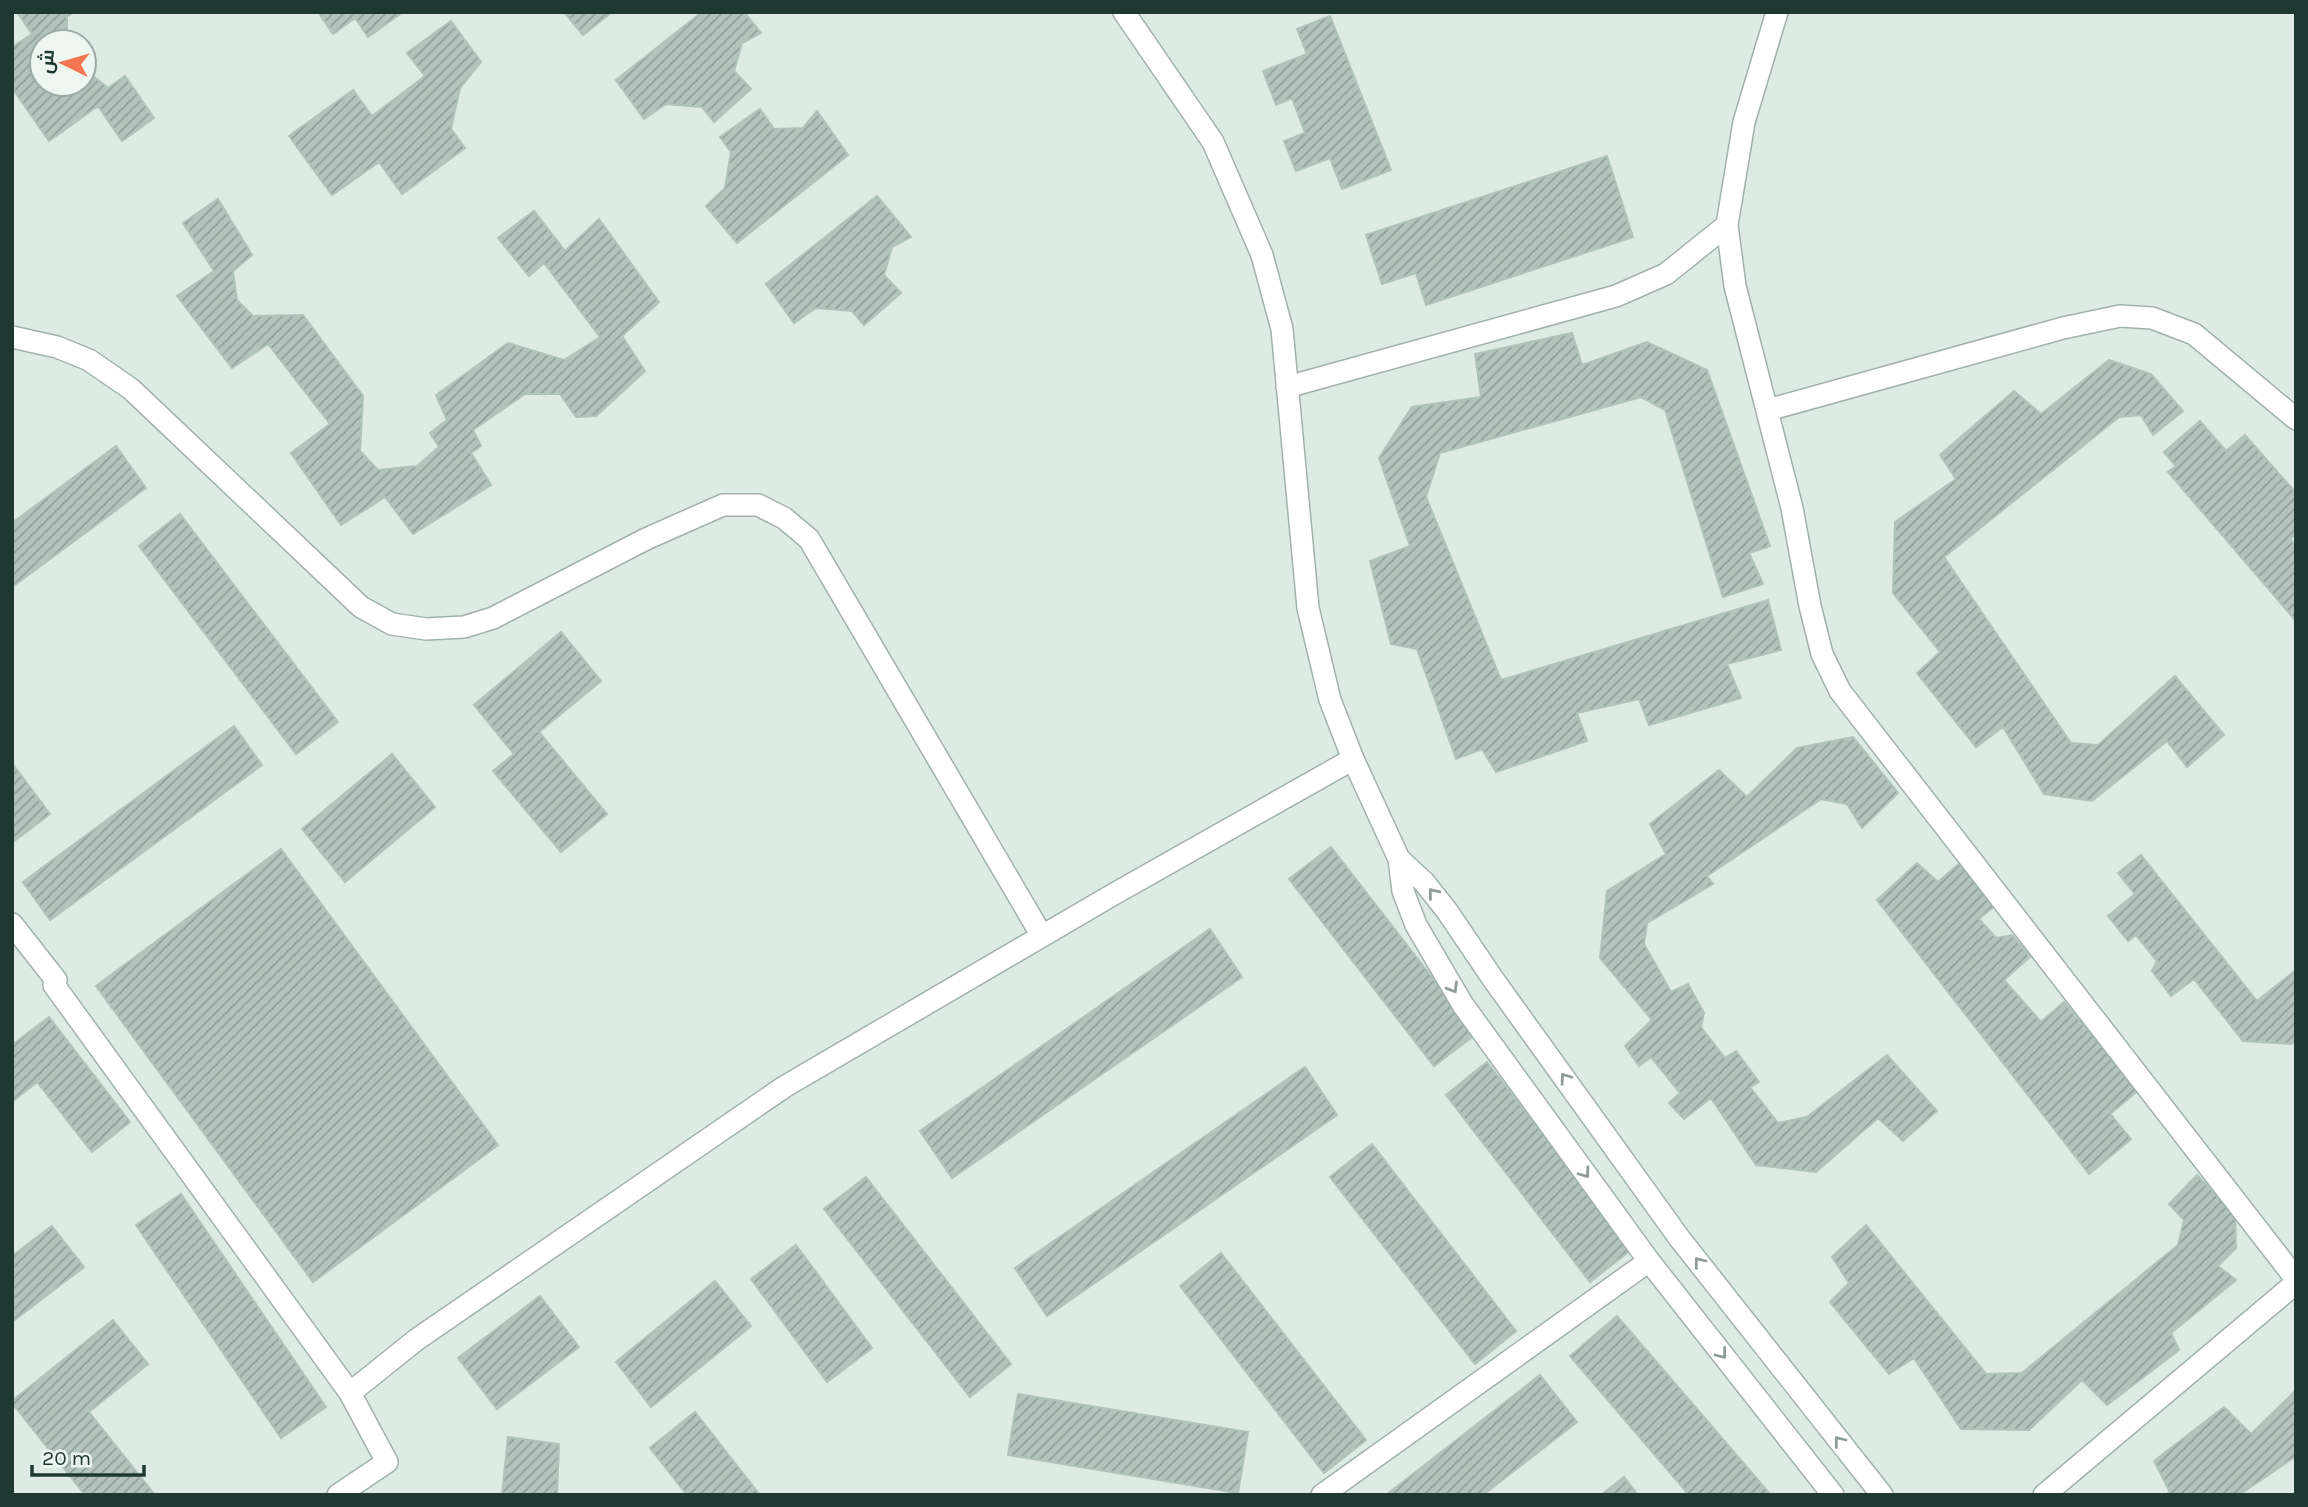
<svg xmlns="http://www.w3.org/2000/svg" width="2308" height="1507" viewBox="0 0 2308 1507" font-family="Karla,Cairo,sans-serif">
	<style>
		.building { fill: url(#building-hatch); stroke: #b0c3bb; stroke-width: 2 }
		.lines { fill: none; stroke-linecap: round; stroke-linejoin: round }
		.minor-casing { stroke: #a1b1ab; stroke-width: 24 }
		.minor { stroke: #fff; stroke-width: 21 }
		.oneway { stroke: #8f9c98 }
	</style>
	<defs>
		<pattern id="building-hatch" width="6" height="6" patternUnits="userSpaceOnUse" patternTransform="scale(1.75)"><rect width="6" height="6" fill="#b3c4bd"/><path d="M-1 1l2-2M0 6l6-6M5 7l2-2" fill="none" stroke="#91a09a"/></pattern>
	</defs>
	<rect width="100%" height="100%" fill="#deeae4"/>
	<path class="building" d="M17,12h57l-7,5v25h-25v42h42v-10l4,-2 20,16 17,-12 29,42 -32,23 -24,-35 -49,35 -37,-53v-41l20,-13z
		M318,12h85l-35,25 -13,-19 -22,16z
		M564,12h48l-29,23z
		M702,12h42l17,21 -19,10 -8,28 17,18 -37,33 -12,-15 -36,-3 -22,15 -28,-39z
		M1330,16l61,154 -49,19 -12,-31 -34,13 -12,-30 21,-8 -13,-35 -16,7 -13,-34 44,-17 -10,-25z
		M451,21l30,41 -21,26 -9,41 14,19 -63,46 -23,-32 -47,33 -43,-59 64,-46 19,26 53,-40 -18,-23z
		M760,109l14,20 29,-1 14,-17 31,44 -111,88 -31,-37 19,-18 6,-36 -11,-15z
		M1607,156l26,81 -207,68 -10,-32 -34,11 -16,-49z
		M877,196l34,41 -19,10 -8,28 17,18 -37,32 -12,-14 -36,-3 -22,15 -28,-39z
		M218,199l34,56 -19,16 4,29 16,16 50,-1 60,81 -3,55 18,19 39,-4 22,-19 -9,-14 17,-13 -11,-25 72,-52 56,17 36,-23 -56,-74 -15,13 -31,-38 36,-27 31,40 34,-32 60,83 -37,34 23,35 -49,45 -20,1 -16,-23h-35l-52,36 8,16 -10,7 20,32 -78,49 -28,-37 -44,28 -50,-72 39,-29 -62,-80 -36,24 -55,-72 37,-25 -31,-48z
		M1572,333l10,32 65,-23 60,28 63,176 -21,7 14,31 -40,13 -58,-187 -24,-13 -201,56 -14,44 75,183 267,-80 13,50 -54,14 14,34 -92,27 -10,-26 -62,14 10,28 -91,31 -14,-23 -26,10 -39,-110 -26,-5 -21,-83 40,-15 -31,-88 33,-51 69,-10 -6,-43z
		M2109,360l42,14 32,37 -30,24 -12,-20 -22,2 -175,140 127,186 27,2 77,-69 49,59 -37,32 -20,-26 -75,60 -48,-7 -41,-67 -27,20 -59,-74 23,-21 -47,-59 2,-71 61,-43 -16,-24 74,-64 27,23z
		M2200,421l26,30 19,-16 51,58v41l-6,5 6,7v75l-128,-149 8,-6 -12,-14z
		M116,446l30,42 -134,99v-64z
		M180,514l158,208 -42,32 -157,-208z
		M561,632l40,49 -62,51 68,82 -46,38 -68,-81 21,-17 -40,-49z
		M234,726l28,39 -212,155 -27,-38z
		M1853,737l45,56 -36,35 -15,-24 -26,-5 -114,77 6,8 -66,39 -3,21 27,48 17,-8 16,29 -3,14 24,31 11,-7 23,31 -9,5 28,36 29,-6 80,-62 50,56 -34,30 -25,-23 -62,54 -60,-7 -45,-67 -27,21 -15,-16 11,-10 -29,-36 -12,9 -14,-20 27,-26 -52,-62 7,-67 59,-37 -16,-30 69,-54 28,27 50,-49z
		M392,754l43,53 -90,75 -43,-53z
		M12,763l38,51 -37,28h-1z
		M1331,847l145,187 -42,32 -145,-187z
		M281,849l217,296 -185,137 -217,-296z
		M2141,855l116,146 39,-31v71l-5,3 -48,-3 -49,-62 -23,17 -19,-25 5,-10 -21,-26 -8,6 -20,-25 27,-22 -17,-21z
		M1961,862l36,42 -18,15 17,19 16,-3 18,22 -26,23 37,42 23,-20 75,88 -29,24 21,25 -42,35 -212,-274 40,-37 21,19z
		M1210,929l32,48 -290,201 -32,-47z
		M49,1017l81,105 -38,30 -55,-70 -25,20v-57z
		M1487,1062l145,187 -42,33 -144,-187z
		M1305,1067l32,48 -290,201 -32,-48z
		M1372,1144l144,187 -41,33 -145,-187z
		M2197,1175l38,40 1,33 -18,18 18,14 -65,53 8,17 -72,55 -25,-25 -53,50 -68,-1 -47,-71 -25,16 -59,-72 19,-19 -17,-26 34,-32 120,149 36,-1 156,-128 6,-25 -15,-16z
		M866,1177l145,187 -41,33 -146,-188z
		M181,1194l145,213 -45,31 -145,-213z
		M52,1226l32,41 -72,55v-66z
		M796,1245l76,103 -45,34 -76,-103z
		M1221,1253l145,187 -42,33 -144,-187z
		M715,1281l36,45 -100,81 -35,-45z
		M540,1296l39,51 -82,62 -39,-51z
		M1617,1316l154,179h-82l-119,-139z
		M113,1320l35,44 -59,48 66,83h-70l-73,-92v-2z
		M1540,1375l37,47 -94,73h-97z
		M2296,1390v66l-57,39h-74l5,-3 -16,-31 70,-54 27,27z
		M1018,1394l230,38 -10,61 -230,-38z
		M695,1412l65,83h-73l-37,-47z
		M508,1437l51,7 -2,51h-55z
		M1624,1477l14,18h-37z"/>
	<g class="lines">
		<defs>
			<path id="minor" d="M1124,12l89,130 49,113 20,74 26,279 22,92 23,59 46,100 4,32 13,34 47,80 186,256 184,234
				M1777,12l-33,110 -17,103 8,61 57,222 18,98 12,48 18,37 456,588
				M12,337l45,10 32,13 42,29 230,218 31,17 34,5 38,-2 29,-9 153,-79 77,-34h35l26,13 25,21 233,397
				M1287,387l329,-91 50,-22 61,-49
				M1768,410l295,-82 57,-12 32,2 42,16 102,85
				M1399,859l25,23 23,29 46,68 187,260 202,256
				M12,924l44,56 -2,5 296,408
				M338,1495l49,-33 -37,-69 66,-53 368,-253 330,-193 239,-135
				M1322,1495l327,-234
				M2044,1495l252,-212"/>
		</defs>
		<use href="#minor" class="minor-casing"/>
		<use href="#minor" class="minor"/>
	</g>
	<defs><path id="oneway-chevron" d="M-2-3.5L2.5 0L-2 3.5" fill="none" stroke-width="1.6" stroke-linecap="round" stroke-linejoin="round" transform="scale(1.75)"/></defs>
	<g class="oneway">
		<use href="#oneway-chevron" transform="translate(1433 893) rotate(-129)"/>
		<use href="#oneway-chevron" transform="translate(1453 988) rotate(59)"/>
		<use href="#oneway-chevron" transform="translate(1565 1078) rotate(-126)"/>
		<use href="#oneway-chevron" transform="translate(1585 1173) rotate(54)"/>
		<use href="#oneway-chevron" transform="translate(1699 1262) rotate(-128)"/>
		<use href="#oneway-chevron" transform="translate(1722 1354) rotate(52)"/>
		<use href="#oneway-chevron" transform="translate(1839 1441) rotate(-128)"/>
	</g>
	<rect width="2308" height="1507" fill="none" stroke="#1f3932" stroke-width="28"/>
	<g transform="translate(63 63) rotate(275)"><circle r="33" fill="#eef6f2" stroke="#9baaa5" stroke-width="2"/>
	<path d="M0-5L12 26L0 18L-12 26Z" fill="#f37652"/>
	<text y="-10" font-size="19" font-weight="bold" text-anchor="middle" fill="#1f3932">ش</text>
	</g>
	<path d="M32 1465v10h112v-10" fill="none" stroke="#1f3932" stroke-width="3.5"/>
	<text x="42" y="1465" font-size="21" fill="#1f3932" stroke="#eef6f2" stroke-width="5" paint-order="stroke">20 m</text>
</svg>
